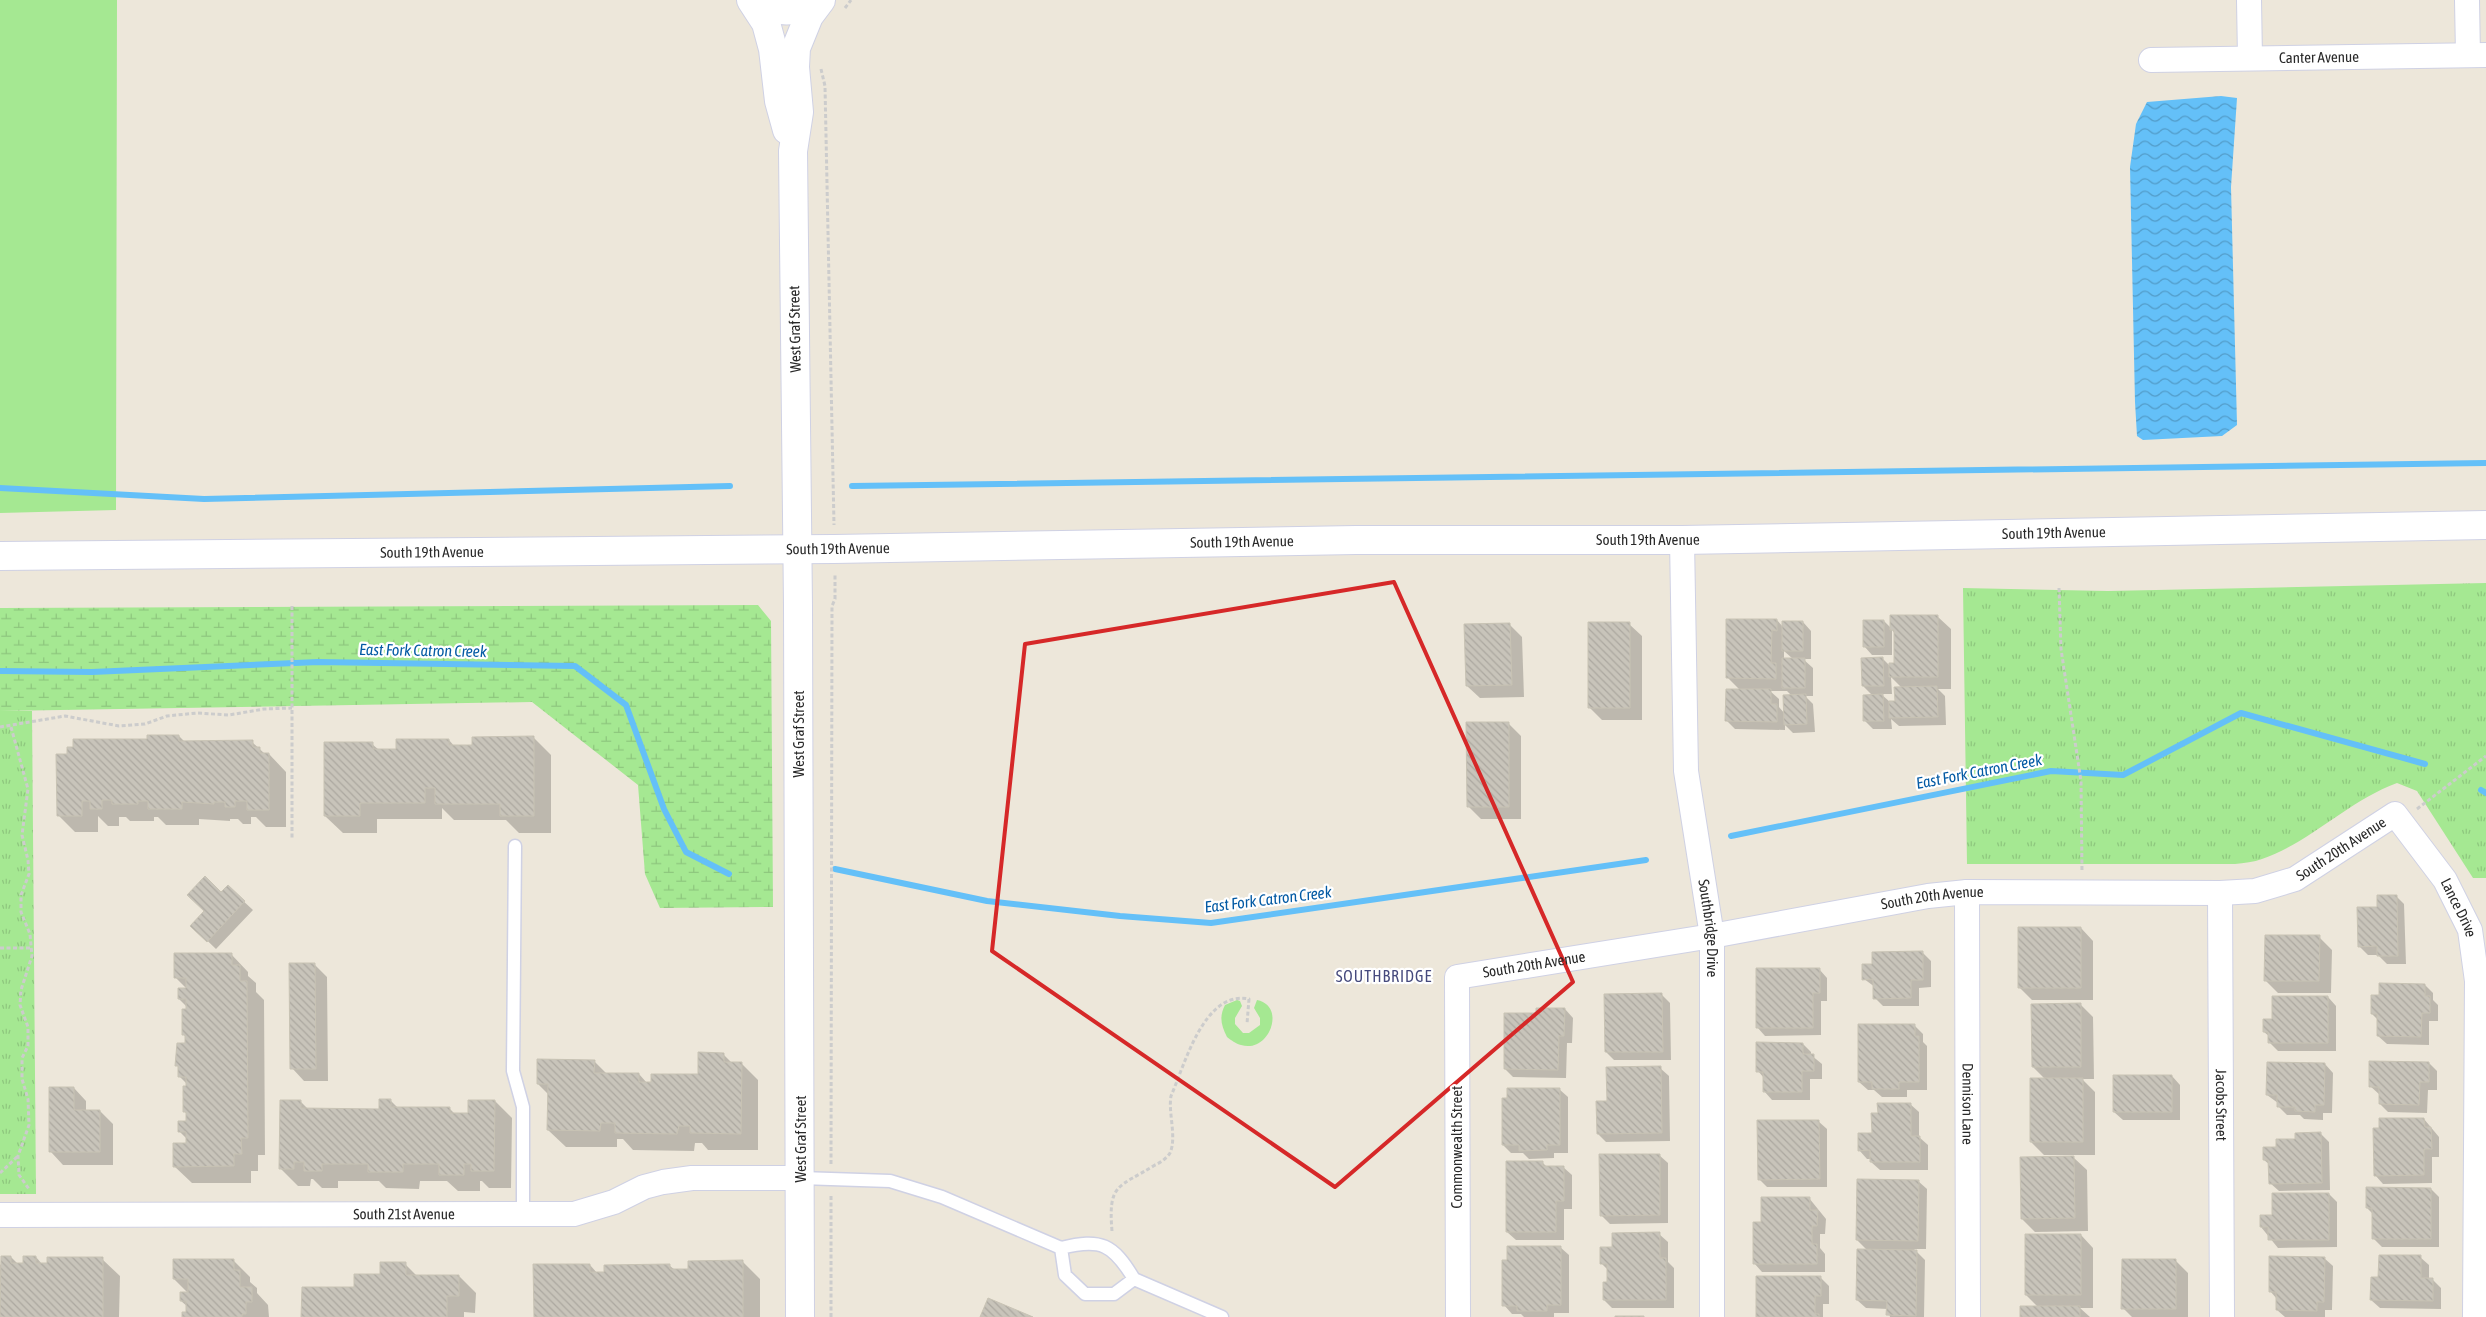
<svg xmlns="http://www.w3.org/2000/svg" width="2486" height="1317" viewBox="0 0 2486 1317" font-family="'Asap Condensed',sans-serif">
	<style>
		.grass { fill: #a5e892 }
		.wetland { fill: url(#wetland-marsh) }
		.park { fill: url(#park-tufts) }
		.water { fill: url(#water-waves) }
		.shadow { fill: #0003; fill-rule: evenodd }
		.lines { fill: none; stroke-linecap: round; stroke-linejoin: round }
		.stream { stroke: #64c0f8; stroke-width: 6 }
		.building { fill: url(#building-back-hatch); stroke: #c8c3b4 }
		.lane-casing { stroke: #cfd1e4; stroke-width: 15 }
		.street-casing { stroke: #cfd1e4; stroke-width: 26 }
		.secondary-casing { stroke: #cfd1e4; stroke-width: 30 }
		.path { stroke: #ccc; stroke-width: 3; stroke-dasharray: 4 2.5; stroke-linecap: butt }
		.lane { stroke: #fff; stroke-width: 12 }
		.street { stroke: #fff; stroke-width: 24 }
		.secondary { stroke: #fff; stroke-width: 28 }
		.marked { fill: none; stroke: #d62828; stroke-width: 4; stroke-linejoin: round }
		.labels { text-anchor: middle; stroke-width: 4.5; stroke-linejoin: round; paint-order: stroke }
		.street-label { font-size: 15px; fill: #292929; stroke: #fff }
		.water-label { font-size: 16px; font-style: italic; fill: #035aa4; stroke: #fff }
		.neighbourhood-label { font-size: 16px; letter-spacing: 1px; fill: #464a7d; stroke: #fff }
	</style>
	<defs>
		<pattern id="wetland-marsh" width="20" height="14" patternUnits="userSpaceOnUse" patternTransform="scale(1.25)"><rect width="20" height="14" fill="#a5e892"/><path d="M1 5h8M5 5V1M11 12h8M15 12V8" fill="none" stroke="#8ec77e"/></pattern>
		<pattern id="park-tufts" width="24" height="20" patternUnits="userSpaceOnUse" patternTransform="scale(1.25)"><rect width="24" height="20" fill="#a5e892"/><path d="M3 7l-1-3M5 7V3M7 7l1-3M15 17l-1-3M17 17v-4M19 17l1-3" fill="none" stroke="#8ec77e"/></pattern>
		<pattern id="water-waves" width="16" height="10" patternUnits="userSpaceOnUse" patternTransform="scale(1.25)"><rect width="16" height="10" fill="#64c0f8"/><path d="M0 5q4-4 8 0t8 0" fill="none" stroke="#529cc9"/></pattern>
		<pattern id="building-back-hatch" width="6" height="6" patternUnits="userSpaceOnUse" patternTransform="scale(1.25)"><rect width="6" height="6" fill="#c8c4ba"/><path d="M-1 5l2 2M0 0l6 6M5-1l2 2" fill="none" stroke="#aca8a0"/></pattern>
	</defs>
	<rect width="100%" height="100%" fill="#ede7da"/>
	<path class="grass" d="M0,0h117l-1,510 -116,3z
		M1237,1000l3,1 2,5 -7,12v6l8,9h6l11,-8v-7l-6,-10 3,-8c30,6 12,54 -16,45 -5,-1 -10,-5 -14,-8 -6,-12 -8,-20 -2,-32z"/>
	<path class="wetland" d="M758,605l13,16 2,286 -113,1 -15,-34 -7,-89 -106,-83 -532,9v-103z"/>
	<path class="park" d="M2486,583v295h-13l-56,-87 -20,-8c-49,18 -86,59 -135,76 -8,3 -18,4 -27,5h-268l-4,-276 145,3z
		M0,711h32l4,483h-36z"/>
	<path class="water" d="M2221,96l16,2 -6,89 6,238 -15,11 -79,4 -6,-4 -2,-34 -5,-235 6,-43 11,-22z"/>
	<path class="shadow" d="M1938,617l13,12v60h-13l7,7 1,29 -47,1 -8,-7 1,10h-19l-8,-8 8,-25 -10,-10 20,-27 8,8 4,-3v-30l-3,-4v25h-20l-8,-9 20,-25 7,7zM1891,677l11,11 -6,14h-6l-9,-8h11z
		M1777,620l6,7 20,-5 8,9v28h-8l10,9v28h-8l8,8 2,28 -22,1 -8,-8v5l-50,-1 -8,-8 13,-31 -12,-12zM1784,651l9,8h-9zM1770,691h17l5,5 -7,18 -6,-7v-8z
		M1509,624l13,13 2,60 -44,1 -13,-12z
		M1629,624l13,12v84h-40l-13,-13z
		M1508,723l13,13v83h-40l-13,-13z
		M179,736l6,6h67l13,12h4l17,18v55h-20l-10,-10h-5v7h-8l-5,-5h-8v2l-31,-2v6h-33l-8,-8h-4v4h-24l-4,-4h-7v9h-11l-10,-10v16h-23l-17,-17 10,-60z
		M534,738l17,17v78h-32l-13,-13h-52l-12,-12v11h-65v14h-34l-18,-17 47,-72 7,6h18l52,-10 6,7h19z
		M228,887l25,23 -37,39 -24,-23z
		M2396,896l8,8 2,60h-19l-9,-9h-10l-9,-9 20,-38z
		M2081,928l12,13v59h-61l-13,-13z
		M2319,937l13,13 -1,43h-53l-13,-13z
		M1922,952l9,9v26l-12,1v18h-36l-8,-8v-11l-11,-8 9,-14z
		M231,954l17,18v4l8,7v9l8,8 1,155h-7v16h-7v12h-59l-18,-17 14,-22v-4l-9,-9 8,-8v-9l-3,-3 3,-27 -8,-8 -2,-20 10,-12v-6l-4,-4 4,-27 -8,-8 8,-10 -12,-12z
		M314,964l13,13 1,104h-24l-12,-13z
		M1819,969l8,9v23h-6v34l-56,1 -8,-9z
		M2425,985l8,8v7l5,5v16h-9v24l-42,-1 -9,-8v-16l-6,-6 9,-18z
		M1662,995l8,8 1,57h-57l-8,-8z
		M2328,997l8,9v45h-58l-8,-8v-6l-6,-5 10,-11z
		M2080,1004l13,13 1,62h-12l13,13v63h-51l-13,-13 14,-63 -12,-12z
		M1565,1009l8,9 -1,25h-5l-1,35 -53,-1 -8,-8 32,-54z
		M1914,1025l9,9v8l4,4v44h-20v7h-25l-8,-7h-6l-9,-8z
		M1803,1044l8,8v3l11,9v15h-12v21h-38l-8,-9v-13l-6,-7z
		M723,1054l9,9h9l17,17v70h-50l-6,-7h-7l-1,8 -61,-1 -10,-11h-6v8h-51l-18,-17 1,-35 -11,-11 56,-23 13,13h32l8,9 52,-7z
		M2429,1063l8,8v19h-9l-1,23 -39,-1 -8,-8v-9l-10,-9z
		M2325,1064l8,9 -1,40h-9v7l-19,-1 -4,-4h-13l-9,-9v-3l-11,-8z
		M1660,1068l9,8 1,65 -64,1 -8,-8 10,-32z
		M2172,1076l8,9v35h-57l-9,-8z
		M74,1088l12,13v11l14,-1 13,13v41h-50l-12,-13z
		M1559,1089l9,8v56h-14v5l-25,1 -6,-6h-12l-8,-8z
		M390,1100l8,8 52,1 5,5h14l26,-13 17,17 -1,70h-22l-7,-7h-2v10h-22l-11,-10h-27l-1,8 -33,-1 -7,-7h-41v7h-16l-9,-9h-2l-1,7h-12l-18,-18 20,-67 8,8 72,1z
		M1910,1104l9,8v25l9,8v25h-48l-9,-8v-3h-4l-8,-9 14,-16z
		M2424,1119l15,18v20h-7v26l-49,1 -8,-9z
		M1818,1121l9,8v58h-60l-8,-8z
		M2320,1133l9,9 1,48 -51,1 -9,-8v-18l-6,-5 13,-12 19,-8z
		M1659,1155l9,8v60l-58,1 -9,-9z
		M2074,1158l13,12 1,61 -53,1 -13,-13z
		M1542,1162l5,5h16l9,8v34h-8v31h-48l-9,-8z
		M1918,1181l9,8 -1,60h-12l11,11 -1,57h-34l-2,-8 -22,-1 -9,-8 10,-50 -10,-10z
		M2431,1189l8,8v50h-57l-9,-9v-24l-6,-6z
		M2329,1194l8,8v45l-59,1 -17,-21 13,-11z
		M1809,1198l17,21 -1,15h-5v14l5,6v18h-63l-8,-9 8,-40z
		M1659,1234l9,8v20l6,6v40h-62l-8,-8 4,-16v-14l-7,-7 12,-14z
		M2081,1235l12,13v60h-13l10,9h-69l17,-10 -12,-12z
		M1560,1247l9,8v58h-15v4h-30l-3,-3h-9l-8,-9z
		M11,1257l7,7h6l12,-7 6,7 60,-5 18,17 -1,41h-119v-52z
		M2420,1257l9,8v14h3l9,9v21l-61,-1 -9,-8 9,-22z
		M2324,1258l9,8 -1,44h-7v7h-40l-8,-7v-11l-7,-8z
		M233,1260l17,17v5l7,6v5l11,12 1,12h-86l5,-3v-7l-7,-6 8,-7 -15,-15z
		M2176,1261l12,12v44h-56l-9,-9z
		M743,1262l17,17v38h-225l55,-52 8,9 72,-8 5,4h14z
		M405,1264l12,12h42l17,17 -1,20 -11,-1v5h-162z
		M1820,1277l9,9v18h-6v13h-66z"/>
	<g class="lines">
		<path class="stream" d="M852,486l1634,-23
			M0,488l204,11 526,-13
			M0,671l92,1 226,-10 257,4 51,39 38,104 22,43 43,22
			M2481,790l5,3
			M1731,836l320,-65 72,4 118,-62 184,51
			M835,869l152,32 133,15 91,7 435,-63"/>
	</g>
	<path class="building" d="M1890,615h48v62h-49v-14h5v-33h-4z
		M1726,619h51v12l-5,-1 -1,33h5v16l-50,-1z
		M1863,620h21v27h-21z
		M1782,621h21v30h-21z
		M1588,622h42v86h-42z
		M1510,623l2,62 -46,1 -2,-62z
		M1883,657l1,29h-22l-1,-28z
		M1782,658h23v30h-23z
		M1937,686l1,31 -49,1v-17h6l-1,-14z
		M1726,689h45v15h6v18l-52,-1z
		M1806,694l1,30 -23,1 -1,-30z
		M1883,694l1,27h-21v-26z
		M1466,722h43v85h-42z
		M147,735h32v6l74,-1v7h7v6h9v57h-22v-9h-12v6h-10v-5h-11v2l-32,-2v7h-34v-8h-10v3h-26v-4h-10v9h-12v-8h-8v15h-25l-1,-62h11v-7h6v-8h74z
		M534,736v80h-34v-12h-65v-16h-10v15h-65v13h-36v-74h49v7h23v-10h53v6h23v-8z
		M205,876l16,16 7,-7 17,16 -38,41 -17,-16 14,-15 -17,-16z
		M2377,895h20l1,61h-21v-10l-19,1 -1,-40h20z
		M2018,927h63v61h-63z
		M2265,935h55l-1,46h-55z
		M1923,951v29h-12v18l-38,1v-20l-11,1v-16h10v-12z
		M174,953h58v12h8v16h7l1,157h-7l1,16h-8v12l-61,1v-24h13v-11h-8v-11h8v-9h-3v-26h3v-9h-8v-11h-3l2,-23h8v-8h-3v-26h4v-10h-8v-11h8v-10h-12z
		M289,963h26l1,106h-26z
		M1756,968h64v25h-7v35h-57z
		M2379,983l46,1v12h5v17h-8l-1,24 -44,-1v-22h-6v-19h8z
		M1662,993l1,59h-58l-1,-58z
		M2272,996h56v47h-60v-11h-5v-13h9z
		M2081,1003v64h-49l-1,-63z
		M1536,1008h29l-1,28h-5l-1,34 -54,-1v-56h32z
		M1858,1024h57v12h4v46h-20v7h-27v-7h-14z
		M1756,1042l47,1v11h11v17h-12v21h-39v-20h-7z
		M698,1052l26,1v9h18l-1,72 -51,-1v-7h-11l-2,8 -62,-1v-10h-14l-1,8 -53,-1 1,-46h-11v-25l58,1 -1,13h45v9h12v-8h47z
		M2369,1061l60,1v20h-9l-1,23 -40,-1v-17h-10z
		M2267,1062l58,1 -1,42h-9v7l-20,-1v-4h-18v-12h-11z
		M1661,1066l1,67 -65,1 -1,-33h11l-1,-34z
		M2113,1075h59v37h-59z
		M2030,1078h53v64h-53z
		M49,1087h25v23h26v42h-51z
		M1507,1088h53v57h-13v5l-28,1v-6h-17v-47h5z
		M379,1099h12v8h59v6h18v-13h27l-1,71h-23v-7h-7v11h-25v-11h-36v8h-35v-8h-46v7h-18v-9h-10v7h-15l1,-69h21v8l78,1z
		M1877,1103h34v33h9v26h-50v-12l-12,1v-18h14l-1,-20h7z
		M2379,1118h45l1,9h6l1,22h-8v26l-50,1 -1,-48h6z
		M1757,1120h62l1,59 -62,1z
		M2321,1132l1,51 -53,1 -1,-24h-5v-13h13v-8h19v-6z
		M1599,1154h61v61l-60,1z
		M2074,1156l1,62 -54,1 -1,-62z
		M1506,1161h37v5h21v35h-8v31h-50z
		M1857,1179l62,1 -1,61 -62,-1z
		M2366,1187l65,1v51h-59v-31h-6z
		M2272,1193h57v47h-61v-13h-8v-12h12z
		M1761,1197h49v13h8l-1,16h-5v18h5v20h-64v-42h8z
		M1660,1232v26h6v42h-63v-18h4v-18h-7v-17h12v-14z
		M2025,1234h56v61h-56z
		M1507,1246h54v59h-14v6h-30v-5h-15v-46h5z
		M1857,1249l60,1 -1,66 -30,-1 1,-14 -31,-1z
		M2379,1255h42v23h12v23l-63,-1 1,-23h7z
		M1,1256h10v7h12v-7h13v7h11v-6h56v60h-103z
		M2269,1256l56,1 -1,45h-7v9l-41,-1v-18h-7z
		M173,1259h61v11h6v17h12v15h-6v12h-4v3h-60v-5h4v-11h-6v-9h8v-13h-15z
		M2122,1259h54v50h-55z
		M743,1260v57h-209l-1,-53h57v8h14v-7l66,-1v5h18v-8z
		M380,1262h26v13h53v21h-12v21h-146l1,-30h52v-13h26z
		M1756,1276h65v20h-6v18h4v3h-63z
		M988,1298l45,19h-53z
		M2020,1306h60v11h-60z
		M1615,1316h29v1h-29z"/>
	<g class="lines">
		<defs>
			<path id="lane" d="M515,846l-2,225 10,36v108
				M801,1178l89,3 52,16 119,51 4,27 20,19h29l20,-15 88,38
				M1061,1248c40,-10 52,-4 73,31"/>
			<g id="street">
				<path d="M2249,0l1,58"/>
				<path d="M2467,0l1,55"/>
				<path id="s1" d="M2151,60l335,-5"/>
				<path id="s2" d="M1682,540l4,231 26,165v381"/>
				<path id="s3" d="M1967,892l1,425"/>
				<path id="s4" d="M2220,893l2,424"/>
				<path id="s5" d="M0,1215l574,-1 40,-12 30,-15 19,-5 29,-4h109"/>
				<path id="s6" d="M1458,1317l-1,-340 255,-41 216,-40 39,-4 253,1 35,-2 40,-12 100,-65 50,66 25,50 7,51 -2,336"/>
			</g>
			<g id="secondary">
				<path d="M751,0l15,23 7,26 6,52 8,29"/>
				<path d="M755,0c19,14 44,14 63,0"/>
				<path id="s7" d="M0,556l834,-7 522,-9h326l804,-15"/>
				<path d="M800,1317l-2,-711 -5,-455 6,-39 -4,-45 1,-19 13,-32 12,-16"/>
			</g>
		</defs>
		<use href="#lane" class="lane-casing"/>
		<use href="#street" class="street-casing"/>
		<use href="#secondary" class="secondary-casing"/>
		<path class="path" d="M845,8l6,-8
			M821,69l4,17 9,439
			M2059,588l2,61 20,132 1,91
			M292,606v233
			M0,727l65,-11 54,10 26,-2 22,-8 30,-3 32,2 35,-6 28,-1
			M11,727l17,62 -6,46 6,25 1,14 -8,21v17l9,22 2,22 -11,34 -1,15 8,22v19l-6,12v21l6,20 1,26 -11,31 1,19 10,14
			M2417,809l69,-53
			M0,948h31
			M831,1164l1,-558 3,-7v-26
			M0,1173l18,-17
			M1112,1231c-4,-48 6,-43 43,-66 5,-2 12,-7 15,-12 7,-16 -2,-40 1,-57 14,-32 33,-106 78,-97l-2,25
			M831,1317v-122"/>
		<use href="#lane" class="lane"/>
		<use href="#street" class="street"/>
		<use href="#secondary" class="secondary"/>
	</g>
	<path class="marked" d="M1394,582l179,400 -238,205 -343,-236 33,-307z"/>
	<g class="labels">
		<g class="street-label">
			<text dy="5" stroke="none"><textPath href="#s1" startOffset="168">Canter Avenue</textPath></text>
			<text transform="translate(795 329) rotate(-91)" y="5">West Graf Street</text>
			<text dy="5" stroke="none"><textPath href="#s7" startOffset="2054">South 19th Avenue</textPath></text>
			<text dy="5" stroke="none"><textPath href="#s7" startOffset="1648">South 19th Avenue</textPath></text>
			<text dy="5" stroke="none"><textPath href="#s7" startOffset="1242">South 19th Avenue</textPath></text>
			<text dy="5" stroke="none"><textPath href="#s7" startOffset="838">South 19th Avenue</textPath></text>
			<text dy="5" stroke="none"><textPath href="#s7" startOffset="432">South 19th Avenue</textPath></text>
			<text transform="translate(799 734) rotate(-90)" y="5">West Graf Street</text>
			<text dy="5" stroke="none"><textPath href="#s6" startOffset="1242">South 20th Avenue</textPath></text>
			<text dy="5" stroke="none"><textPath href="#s6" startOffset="822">South 20th Avenue</textPath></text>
			<text dy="5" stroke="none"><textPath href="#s6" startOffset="1420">Lance Drive</textPath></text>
			<text dy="5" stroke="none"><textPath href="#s2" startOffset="390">Southbridge Drive</textPath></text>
			<text dy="5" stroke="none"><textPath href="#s6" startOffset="418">South 20th Avenue</textPath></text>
			<text dy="5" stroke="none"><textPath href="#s3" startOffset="212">Dennison Lane</textPath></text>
			<text dy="5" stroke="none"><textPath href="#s4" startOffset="212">Jacobs Street</textPath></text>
			<text transform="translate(801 1139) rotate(-90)" y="5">West Graf Street</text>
			<text transform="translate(1457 1147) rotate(-90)" y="5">Commonwealth Street</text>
			<text dy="5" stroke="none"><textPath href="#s5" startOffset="404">South 21st Avenue</textPath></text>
		</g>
		<g class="water-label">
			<text transform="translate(423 650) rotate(1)" y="6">East Fork Catron Creek</text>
			<text transform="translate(1979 771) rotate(-11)" y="6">East Fork Catron Creek</text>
			<text transform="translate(1268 899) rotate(-7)" y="6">East Fork Catron Creek</text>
		</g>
		<g class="neighbourhood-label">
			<text x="1384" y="982">SOUTHBRIDGE</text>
		</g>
	</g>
</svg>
